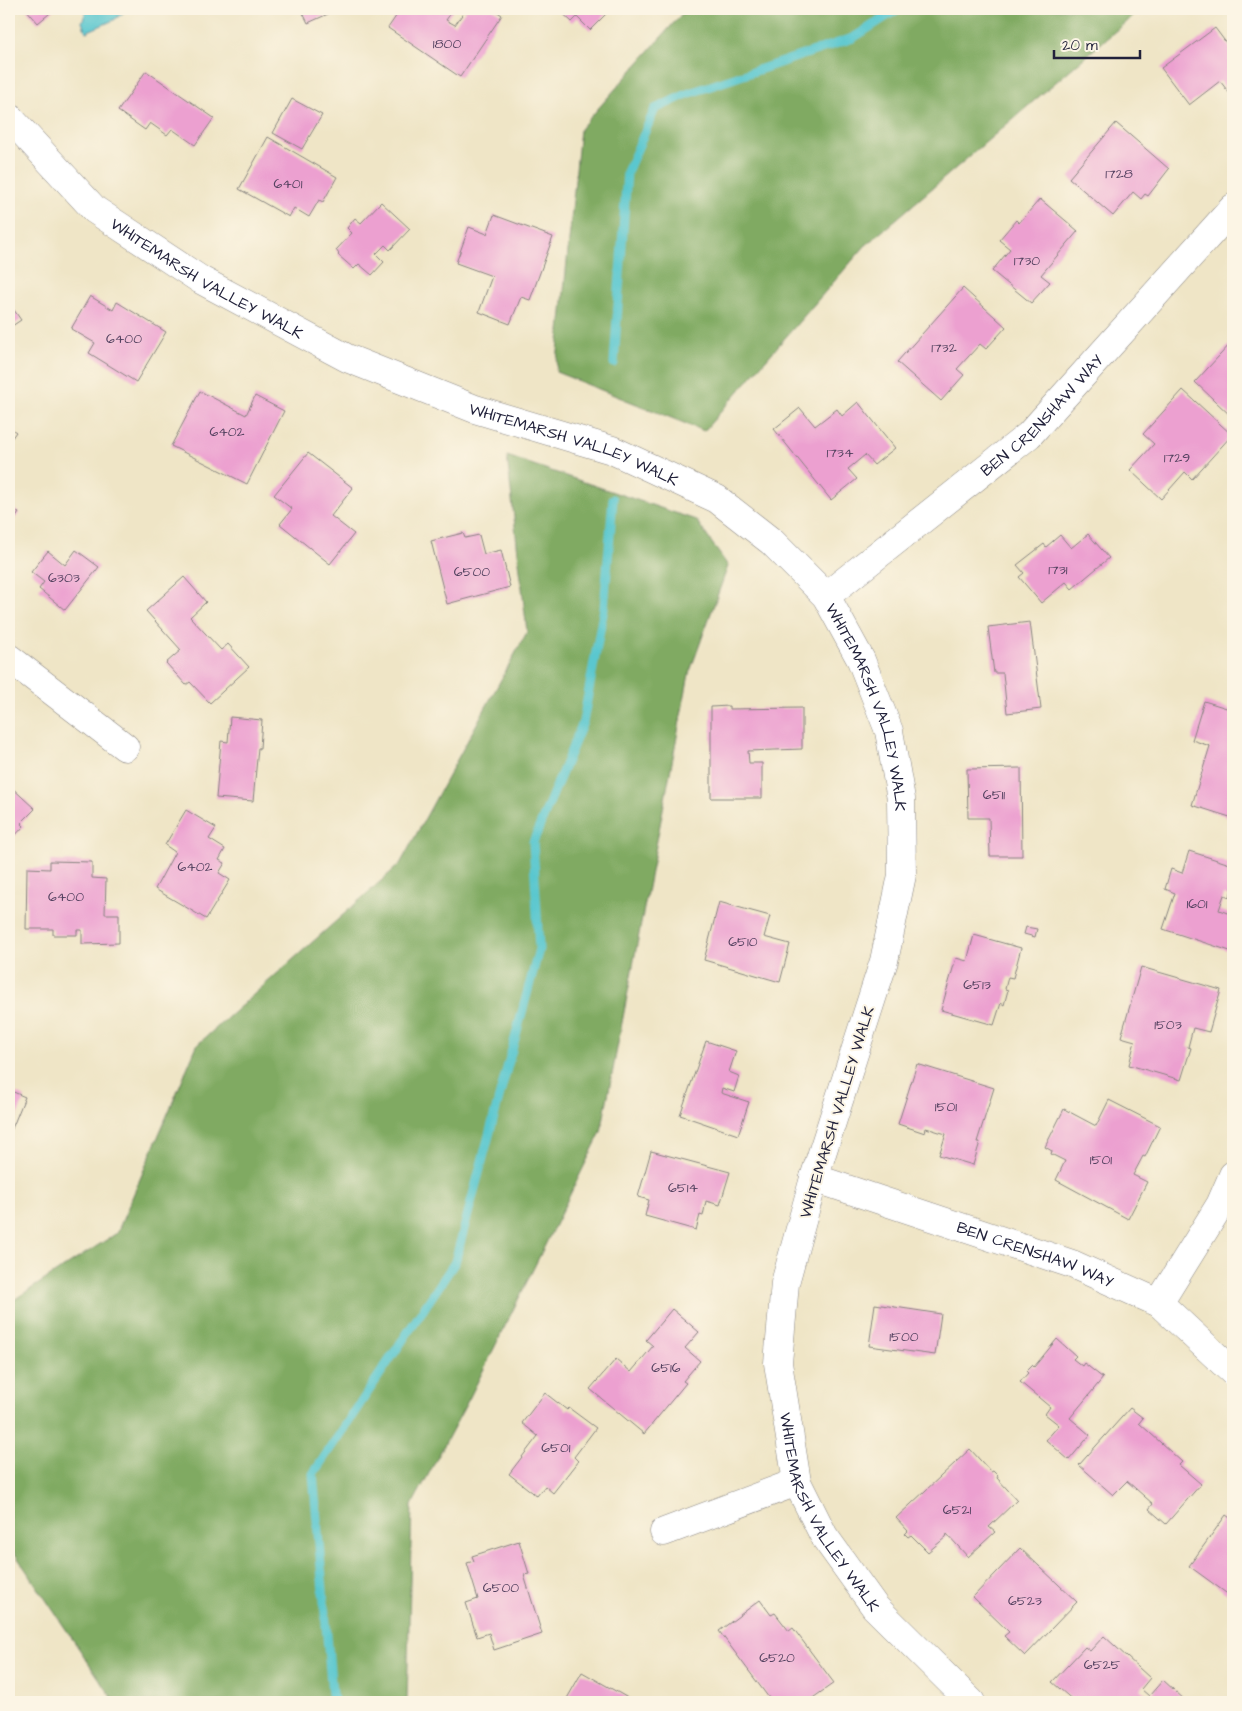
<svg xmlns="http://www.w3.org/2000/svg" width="1242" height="1711" viewBox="0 0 1242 1711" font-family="'Architects Daughter',sans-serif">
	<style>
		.forest { fill: #80aa62; stroke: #51664e }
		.water { fill: #5ac7cf; stroke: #3e7485 }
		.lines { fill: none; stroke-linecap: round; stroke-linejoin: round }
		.stream { stroke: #5ac7cf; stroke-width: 9 }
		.building { fill: #eca0d0 }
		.minor-casing { stroke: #888480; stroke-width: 29 }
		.minor { stroke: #fff; stroke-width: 28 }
		.labels { text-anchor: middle; stroke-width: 4; stroke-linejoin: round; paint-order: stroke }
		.number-label { font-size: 14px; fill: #544260 }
		.street-label { font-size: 16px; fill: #22223b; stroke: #fcf5e5 }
	</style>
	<rect width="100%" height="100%" fill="#fcf5e5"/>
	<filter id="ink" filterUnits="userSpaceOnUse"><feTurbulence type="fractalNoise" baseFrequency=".02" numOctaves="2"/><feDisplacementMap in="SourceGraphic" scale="10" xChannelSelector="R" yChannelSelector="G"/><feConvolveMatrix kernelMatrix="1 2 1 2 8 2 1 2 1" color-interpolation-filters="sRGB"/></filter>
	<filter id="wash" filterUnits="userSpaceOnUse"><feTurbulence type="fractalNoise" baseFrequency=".0096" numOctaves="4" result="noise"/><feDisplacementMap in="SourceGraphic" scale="20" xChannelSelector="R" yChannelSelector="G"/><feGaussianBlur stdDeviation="1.12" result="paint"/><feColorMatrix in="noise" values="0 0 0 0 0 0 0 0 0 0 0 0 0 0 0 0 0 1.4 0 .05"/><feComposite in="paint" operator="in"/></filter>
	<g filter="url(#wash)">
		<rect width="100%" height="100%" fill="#efe5c6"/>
		<path class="forest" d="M686,9h455l-276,237 -161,185 -148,-59 24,-243z
			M507,456l189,64 32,46 -39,108 -88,458 -131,265 -58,108 -5,197h-292l-106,-157v-242l108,-70 80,-188 203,-181 127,-232z"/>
		<path class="water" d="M87,9h41l-14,11 -28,12 -4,-10z"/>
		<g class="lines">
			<path class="stream" d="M614,363l13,-191 28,-63 32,-15 166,-56 45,-29
				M335,1702l-3,-8 -19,-220 142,-212 84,-313 -6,-107 50,-120 21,-114 9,-109"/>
		</g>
		<g id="blocks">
			<path class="building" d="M26,9h29l-17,14z
				M301,9h38l-31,14z
				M401,9h53l-8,11 9,5 11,-16h27l9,6 -42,62 -72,-49z
				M558,9h53l-21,21 -13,-13 -5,5z
				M1215,28l18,24v39l-3,3 -10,-13 -31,24 -28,-37z
				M146,71l68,47 -19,27 -23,-16 -5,6 -17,-12 -5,7 -27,-19z
				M292,99l30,16 -20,34 -29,-16z
				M1116,123l53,46 -21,27 -3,-2 -4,5 -8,-7 -20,24 -44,-38z
				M268,137l69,40 -14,25 -4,-2 -10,17 -15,-9 -5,9 -50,-28z
				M1040,199l38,32 -37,44 9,7 -19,21 -39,-32 18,-22 -11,-9 17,-20 3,3z
				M381,202l29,27 -20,21 -5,-5 -9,9 8,8 -12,13 -13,-11 -5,5 -16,-14 1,-1 -3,-4 16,-17 -5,-5 8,-10 6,5z
				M494,215l59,22 -23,63 -9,-3 -11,27 -31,-12 13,-36 -36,-13 13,-36 18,7z
				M963,288l43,39 -20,22 -6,-5 -23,25 7,6 -23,26 -44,-39z
				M90,296l23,14 4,-8 49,30 -30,50 -47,-29 6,-10 -24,-14z
				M9,303l12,17 -12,8z
				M1232,342l1,1v75l-38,-36z
				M1183,390l49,45 -40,44 -7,-7 -24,27 -31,-29 24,-26 -11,-10z
				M200,391l46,24 9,-19 29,15 -37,73 -76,-38z
				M858,402l37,46 -21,17 -9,-10 -17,14 9,10 -26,21 -57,-71 26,-21 15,18 22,-17 5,7z
				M9,427l7,5 -7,10z
				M308,453l45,35 -22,28 23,18 -24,30 -50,-40 12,-15 -18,-14z
				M9,506l10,7 -10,14z
				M463,533l2,5 14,-3 5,19 17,-4 9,37 -63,17 -16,-63z
				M1088,534l21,24 -37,31 -6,-7 -25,21 -22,-26 5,-4 -7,-8 27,-21 2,3 14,-12 11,13z
				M76,550l23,17 -34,43 -26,-21 5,-7 -13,-10 17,-21 17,14z
				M184,577l22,25 -16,15 31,33 7,-6 21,23 -39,36 -20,-21 -4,3 -20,-22 15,-13 -35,-39z
				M1030,622l11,87 -34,4 -4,-40h-9l-6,-46z
				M1204,701l29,9v108l-41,-13 18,-59 -18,-6z
				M729,706v3l73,-1v41l-54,2 1,12h13v35h-51v-91z
				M230,717l32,3 -2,28h-2l-5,53 -37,-3 5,-57 7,1z
				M1021,768l1,88h-32l-1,-38h-21l-1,-49z
				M9,785l26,24 -14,14 3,3 -13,14 -2,-2z
				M186,810l30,18 -7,11 16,10 -6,11 6,3 -6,10 11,7 -24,39 -51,-30 20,-37 -10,-7z
				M1189,851l44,14v20l-3,12 -6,-2 -5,15 14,5v37l-70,-23 12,-36 -10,-4 6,-20 11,4z
				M50,861l42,1v16l14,1 -1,35h14v29l-37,1v-14h-5v5h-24v-6h-27l1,-61 23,1z
				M719,902l51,14 -6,21 26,7 -10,38 -76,-22z
				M1026,927l11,2 -2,8 -11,-3z
				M974,935l47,13 -8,30 -5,-1 -3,12 3,1 -4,15 -3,-2 -7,22 -53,-15 15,-52 11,3z
				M1141,967l80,23 -12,42 -16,-4 -5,19 3,1 -10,32 -52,-15 6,-24 -14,-4z
				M706,1041l30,10 -7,21 10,4 -5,16 -12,-4 -1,5 28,9 -11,33 -58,-20z
				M917,1064l77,24 -17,54h3l-7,23 -34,-10 7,-21 -20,-6 -1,5 -27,-9z
				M9,1090l16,7 -16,39z
				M1109,1100l51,26 -15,31 -2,-1 -10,19 14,7 -19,37 -72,-39 9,-19 -14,-7 1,-3 -7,-4 19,-38 32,17z
				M651,1151l79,21 -10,33 -14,-4 -3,15 -3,-1 -4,15 -51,-14 4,-16 -11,-3z
				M875,1304l66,10 -6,41 -66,-9z
				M672,1309l27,23 -14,16 15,13 -17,20 3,2 -42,51 -54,-45 26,-30 15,13 22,-26 -7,-6z
				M1057,1339l19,17 -3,3 9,7 2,-3 19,15 -33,40 20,17 -21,25 -23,-20 13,-15 -14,-11 5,-7 -30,-25 8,-9 -2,-2 6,-6 2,2z
				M545,1393l22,17 2,-2 27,20 -22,29 4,4 -25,32 -8,-7 -8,10 -28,-22 29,-38 -16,-13z
				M1130,1408l13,10 -4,5 43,39 -3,3 22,19 -35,40 -17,-15 4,-5 -26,-23 -14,14 -34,-30z
				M970,1449l21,23 2,-1 5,5 -1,2 20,22 -28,27 6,5 -27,25 -21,-23 -1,3 -18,15 -17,-17 -3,2 -3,-3 3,-3 -12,-13z
				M1226,1515l7,5v78l-44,-32z
				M519,1541l10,33 -5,1 18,59 -48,16 -5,-17 -12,4 -11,-34 12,-4 -11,-36 7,-2 -2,-5z
				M1020,1548l57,54 -52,54 -21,-20 5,-4 -36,-35z
				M760,1600l11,15 4,-2 14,18 4,-3 41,55 -27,19h-35l-53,-71z
				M1104,1636l46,42 -9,11 8,7 14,-16 23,21 -111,1 -23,-20 33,-35 5,4z
				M582,1672l53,30h-70z"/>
		</g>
	</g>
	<g filter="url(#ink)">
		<use href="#blocks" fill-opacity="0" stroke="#888480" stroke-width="1"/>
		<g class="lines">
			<defs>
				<g id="minor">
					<path id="s1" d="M9,117l86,93 106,70 146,78 128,51 137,41 105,49 55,43 54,54 35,64 28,71 12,68 1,76 -18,86 -70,217 -29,105 -7,80 19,119 27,54 51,71 96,95"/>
					<path id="s2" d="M826,596l203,-161 204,-227"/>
					<path d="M9,658l116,89"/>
					<path id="s3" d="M814,1178l258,86 87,39 74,69"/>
					<path d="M1159,1303l61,-98 13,-30"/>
					<path d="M664,1532l133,-50"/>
				</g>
			</defs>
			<use href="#minor" class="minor-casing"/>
			<use href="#minor" class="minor"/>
		</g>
	</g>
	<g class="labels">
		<g class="number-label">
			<text x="447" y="48">1800</text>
			<text x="1119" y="178">1728</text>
			<text x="288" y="188">6401</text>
			<text x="1027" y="265">1730</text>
			<text x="124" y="343">6400</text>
			<text x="944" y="352">1732</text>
			<text x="227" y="436">6402</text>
			<text x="840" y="457">1734</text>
			<text x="1177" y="462">1729</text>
			<text x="1058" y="574">1731</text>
			<text x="472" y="576">6500</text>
			<text x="64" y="582">6303</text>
			<text x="994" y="799">6511</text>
			<text x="195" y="871">6402</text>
			<text x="66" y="901">6400</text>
			<text x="1197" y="908">1601</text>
			<text x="743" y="946">6510</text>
			<text x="977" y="989">6513</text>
			<text x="1168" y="1029">1503</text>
			<text x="946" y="1111">1501</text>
			<text x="1101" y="1164">1501</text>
			<text x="683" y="1192">6514</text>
			<text x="904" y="1341">1500</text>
			<text x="666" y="1372">6516</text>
			<text x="556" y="1452">6501</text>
			<text x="957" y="1514">6521</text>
			<text x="501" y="1592">6500</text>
			<text x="1025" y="1605">6523</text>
			<text x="777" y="1662">6520</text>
			<text x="1102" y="1669">6525</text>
		</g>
		<g class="street-label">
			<text dy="6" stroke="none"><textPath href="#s1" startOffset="258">WHITEMARSH VALLEY WALK</textPath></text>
			<text dy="6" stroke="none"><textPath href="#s2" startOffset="282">BEN CRENSHAW WAY</textPath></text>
			<text dy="6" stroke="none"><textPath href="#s1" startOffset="662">WHITEMARSH VALLEY WALK</textPath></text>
			<text dy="6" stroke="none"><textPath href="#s1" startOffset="1082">WHITEMARSH VALLEY WALK</textPath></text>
			<text transform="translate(836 1112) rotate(-73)" y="6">WHITEMARSH VALLEY WALK</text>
			<text dy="6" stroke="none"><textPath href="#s3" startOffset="234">BEN CRENSHAW WAY</textPath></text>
			<text dy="6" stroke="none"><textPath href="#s1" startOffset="1922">WHITEMARSH VALLEY WALK</textPath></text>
		</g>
	</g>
	<rect width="1242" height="1711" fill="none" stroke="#fcf5e5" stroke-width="30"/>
	<path d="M1054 50v8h86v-8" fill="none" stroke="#22223b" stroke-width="2.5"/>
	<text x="1062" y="50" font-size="15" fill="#22223b" stroke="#fcf5e5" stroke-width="4" paint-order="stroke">20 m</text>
</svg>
